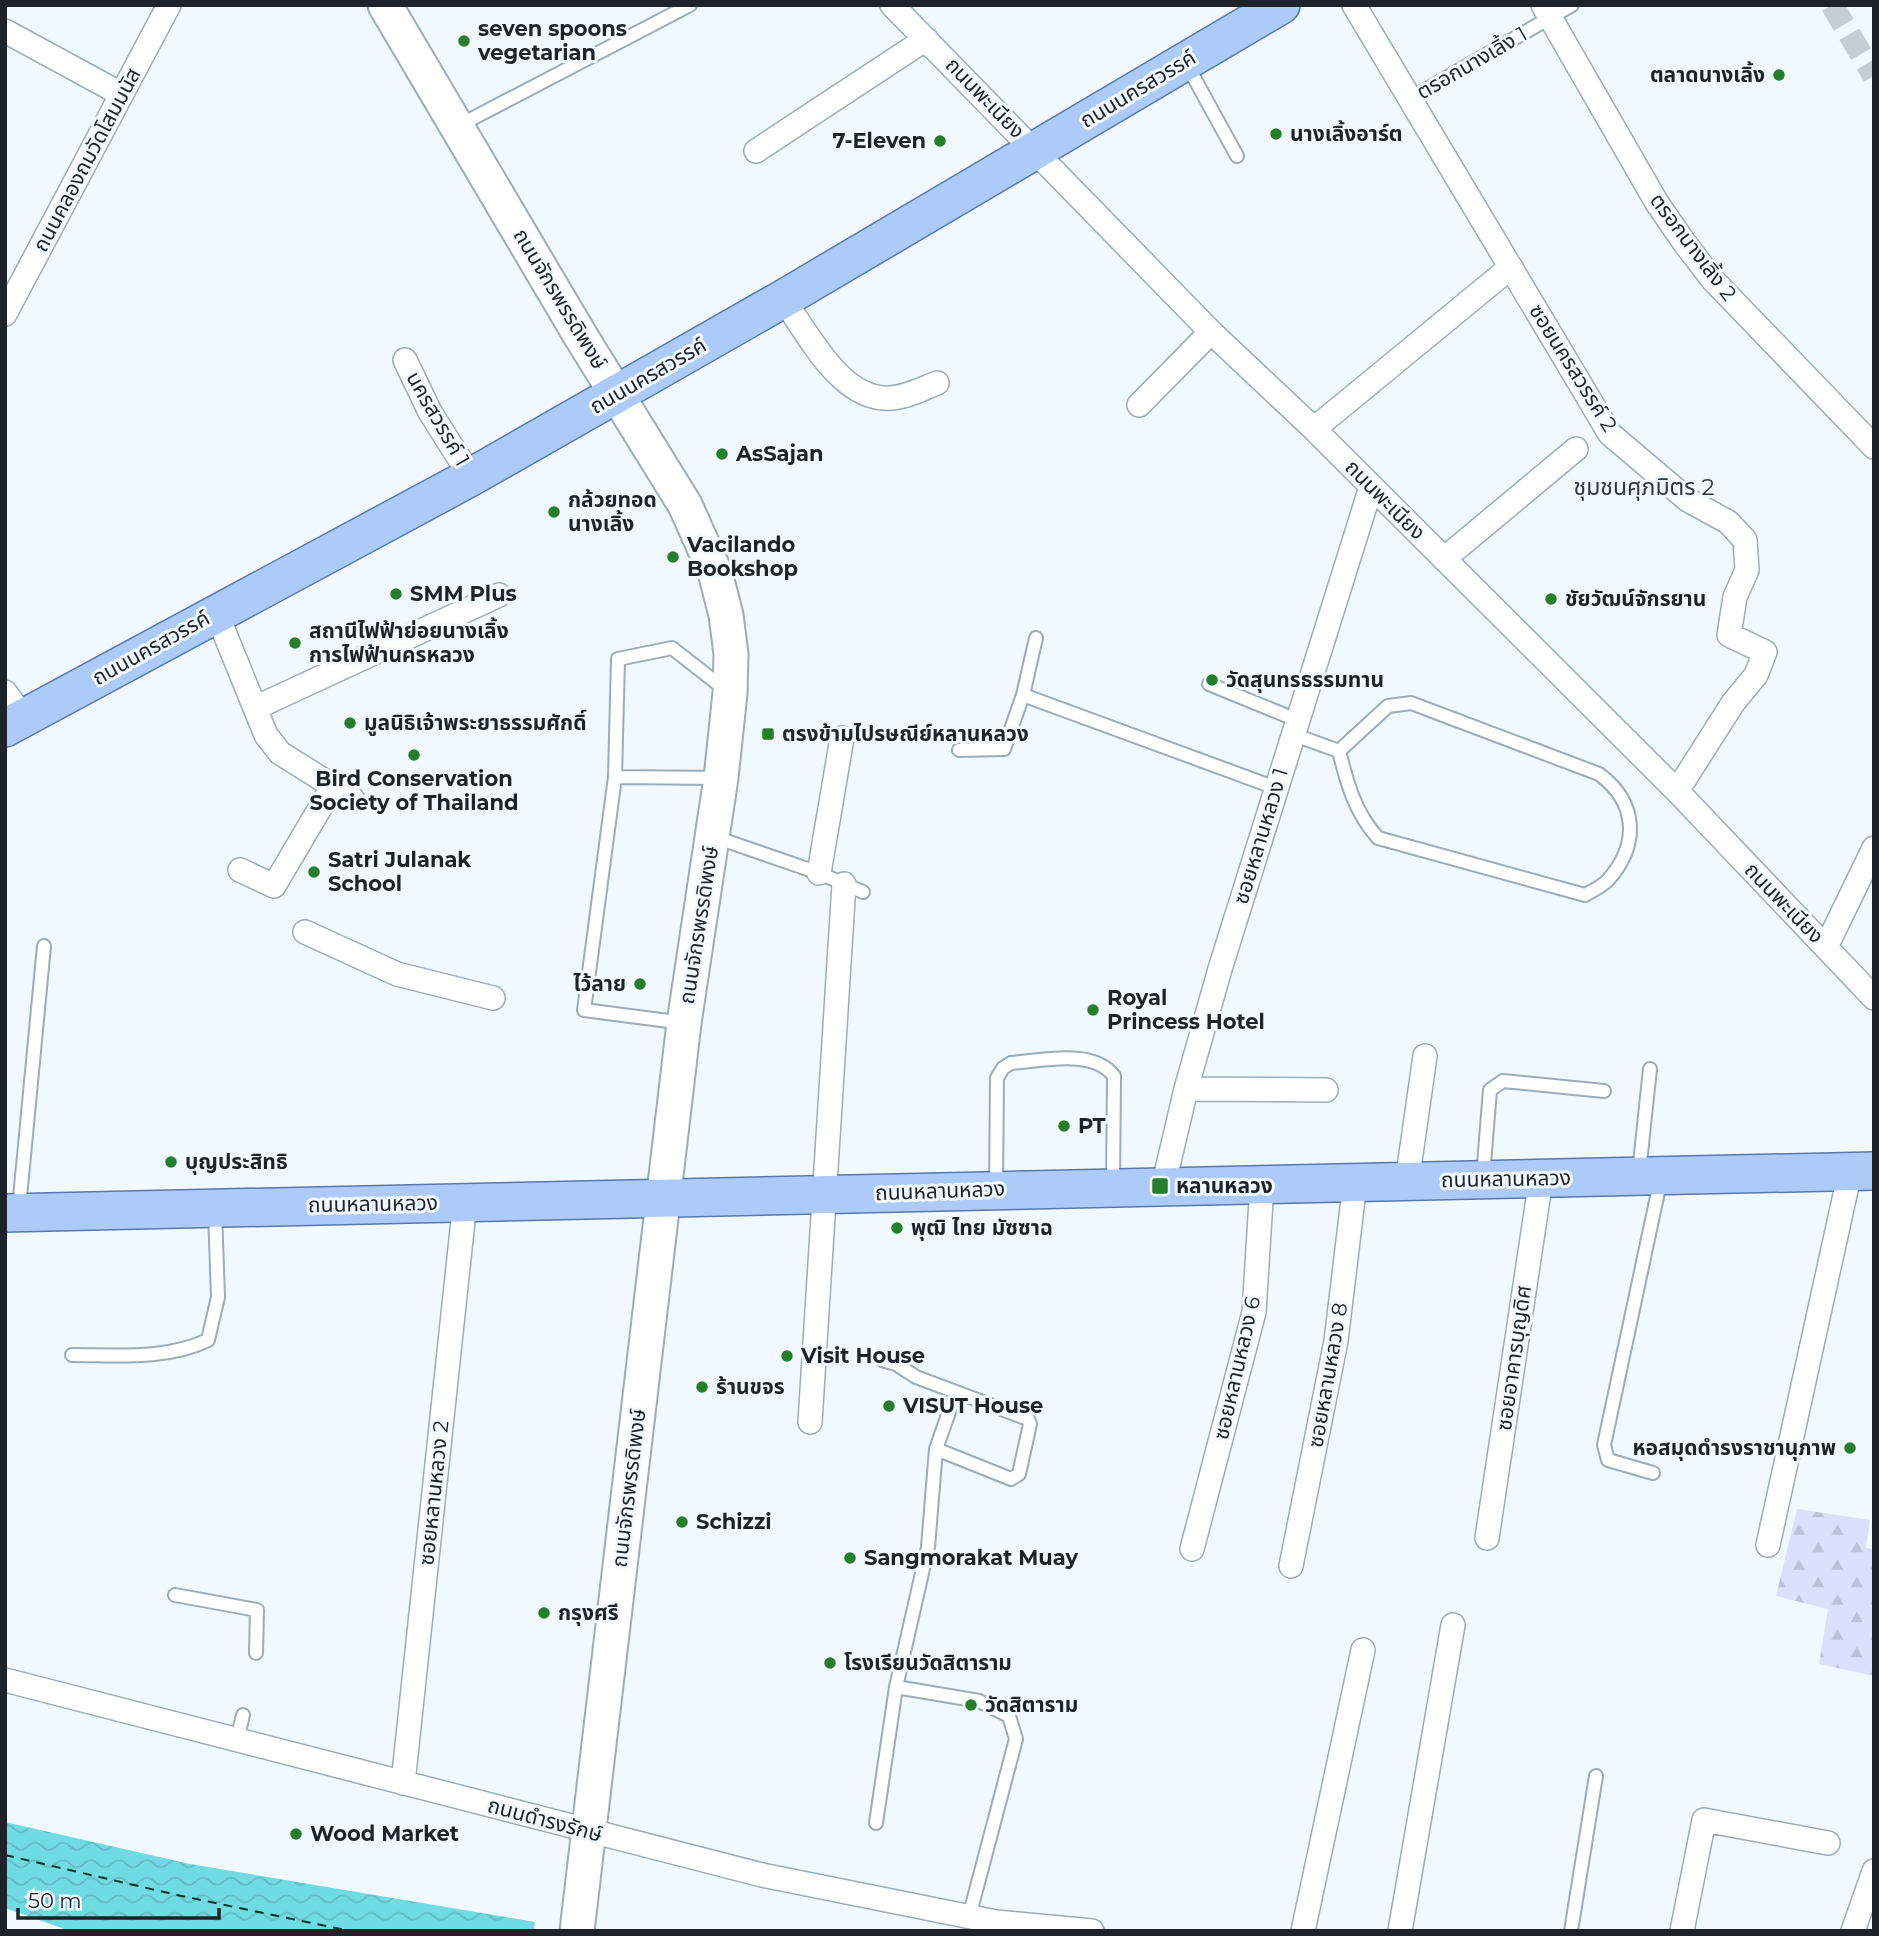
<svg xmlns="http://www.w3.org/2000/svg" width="1879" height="1936" viewBox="0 0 1879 1936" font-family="Montserrat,'Noto Sans Thai',sans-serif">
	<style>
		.forest { fill: url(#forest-firs) }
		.water { fill: url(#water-waves) }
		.pier { fill: #f2f9fe }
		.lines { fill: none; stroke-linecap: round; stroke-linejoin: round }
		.ferry { stroke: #003538; stroke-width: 2; stroke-dasharray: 9 7; stroke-linecap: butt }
		.street-tunnel { stroke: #c7ced3; stroke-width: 23; stroke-dasharray: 23 11; stroke-linecap: butt }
		.lane-casing { stroke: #9cacb8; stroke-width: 16 }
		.street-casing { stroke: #9cacb8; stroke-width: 26 }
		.secondary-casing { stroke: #9cacb8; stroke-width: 37 }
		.primary-casing { stroke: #5879ad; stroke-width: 40 }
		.lane { stroke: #fff; stroke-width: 12 }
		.street { stroke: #fff; stroke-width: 23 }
		.secondary { stroke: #fff; stroke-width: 33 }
		.primary { stroke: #adcbf9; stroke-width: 37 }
		.poi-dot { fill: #267d2a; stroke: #f2f9fe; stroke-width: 2.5 }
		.labels { text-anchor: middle; stroke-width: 6; stroke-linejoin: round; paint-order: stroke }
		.poi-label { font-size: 21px; font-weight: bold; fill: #1d2328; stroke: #f2f9fe; text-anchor: start }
		.street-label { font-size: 21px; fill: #1d2328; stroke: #f2f9fe }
		.neighbourhood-label { font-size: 23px; fill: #2b3943; stroke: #f2f9fe }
	</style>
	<defs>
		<pattern id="forest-firs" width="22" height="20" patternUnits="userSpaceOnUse" patternTransform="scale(1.75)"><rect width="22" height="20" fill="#dce0fc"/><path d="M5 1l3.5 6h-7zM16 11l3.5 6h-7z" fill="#bcc0d8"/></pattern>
		<pattern id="water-waves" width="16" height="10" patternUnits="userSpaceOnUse" patternTransform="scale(1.75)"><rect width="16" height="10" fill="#71dbe3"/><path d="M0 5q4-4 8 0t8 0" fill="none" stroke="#61bcc3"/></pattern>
	</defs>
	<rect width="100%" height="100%" fill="#f2f9fe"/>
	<path class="forest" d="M1797,1509l73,11 -4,28 8,1v127l-55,-12 9,-55 -52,-13z"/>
	<path class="water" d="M5,1822l185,42 399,67h-519l-65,-23z"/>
	<path class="pier" d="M535,1920l54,7 3,4h-58z"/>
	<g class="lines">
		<path class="ferry" d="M5,1855l172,40 173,36"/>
		<path class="street-tunnel" d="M1832,5l42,71"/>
		<defs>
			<path id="lane" d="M1187,65l50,91
				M1408,100l164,-95
				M458,126l232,-121
				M1209,684l88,36
				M1023,695l13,-57
				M1292,734l47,17 49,-45 23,-3 188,71c38,28 41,70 9,106 -5,6 -16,11 -23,15l-207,-57c-23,-25 -31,-55 -39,-87
				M959,750l45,-1 19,-54 253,93
				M615,777l106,1
				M712,836l107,37 44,19
				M684,1023l-100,-13 31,-233 3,-118 54,-11 55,43
				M1639,1172l11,-103
				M1483,1176l7,-86 13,-9 101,10
				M996,1189l1,-111 6,-10 8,-5c31,-2 82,-15 103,13l-1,108
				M19,1208l25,-262
				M72,1355c44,0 95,5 136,-15l10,-43 -3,-85
				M882,1360l14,4 20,13 112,42 2,5 -11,50 -8,5 -75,-30
				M1653,1473l-45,-13 -4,-15 57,-267
				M175,1595l82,15 -1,43
				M896,1687l83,14 30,15 7,23 -47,178
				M237,1740l6,-25
				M876,1823l20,-136 32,-140 8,-98 20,-57
				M1571,1931l25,-155"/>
			<path id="street" d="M892,5l319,327 103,97 363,362 197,207
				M1354,5l256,429 78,66 40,22 17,18 2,30 -12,27 -6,38 36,17 -9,23 -23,28 -56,88
				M1543,5l114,198 29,42 27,35 161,167
				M5,31l116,63
				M756,151l170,-112
				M783,299c25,34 58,103 108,99 16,-1 31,-9 46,-15
				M5,314l164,-309
				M405,360l25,52 41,65
				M1139,405l72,-73
				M1314,429l197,-162
				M1444,559l132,-110
				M216,612l50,123 14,18 72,45
				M5,692l19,26
				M255,708l244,-113
				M240,870l34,16 59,-100
				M819,873l23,-135
				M305,932l92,42 96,24
				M1826,947l48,-99
				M1186,1089l140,1
				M1407,1182l18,-126
				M1163,1187l23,-98 34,-120 151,-482
				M810,1422l34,-538
				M1487,1538l54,-359
				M1768,1545l82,-373
				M1192,1549l62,-237 8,-127
				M1291,1566l45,-225 19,-158
				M5,1680l757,195 234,47 96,9
				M403,1783l62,-581
				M1303,1931l60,-281
				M1400,1931l53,-306
				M1682,1931l22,-111 124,23
				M1853,1931l21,-60"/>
			<path id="secondary" d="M385,5l195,330 105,170 30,67 11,43 5,39 -1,39 -9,85 -37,245 -107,908"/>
			<path id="primary" d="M5,728l466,-251 312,-178 498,-294
				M5,1213l1869,-42"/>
		</defs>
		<use href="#lane" class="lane-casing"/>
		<use href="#street" class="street-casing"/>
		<use href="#secondary" class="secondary-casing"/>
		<use href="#primary" class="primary-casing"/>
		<use href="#lane" class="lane"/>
		<use href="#street" class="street"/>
		<use href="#secondary" class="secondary"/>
		<use href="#primary" class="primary"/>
	</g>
	<g class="poi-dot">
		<circle cx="464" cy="41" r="7"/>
		<circle cx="1779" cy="75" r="7"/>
		<circle cx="1276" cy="134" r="7"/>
		<circle cx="940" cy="141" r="7"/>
		<circle cx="722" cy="454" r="7"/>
		<circle cx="554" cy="512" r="7"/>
		<circle cx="673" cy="557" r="7"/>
		<circle cx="396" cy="594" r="7"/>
		<circle cx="1551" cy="599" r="7"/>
		<circle cx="295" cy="643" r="7"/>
		<circle cx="1212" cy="680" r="7"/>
		<circle cx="350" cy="723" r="7"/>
		<rect x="761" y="727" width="14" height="14" rx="3.5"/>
		<circle cx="414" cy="755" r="7"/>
		<circle cx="314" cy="872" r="7"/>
		<circle cx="640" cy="984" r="7"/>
		<circle cx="1093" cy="1010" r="7"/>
		<circle cx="1064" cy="1126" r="7"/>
		<circle cx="171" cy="1162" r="7"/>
		<rect x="1151" y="1177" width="18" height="18" rx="3.5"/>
		<circle cx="897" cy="1228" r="7"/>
		<circle cx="787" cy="1356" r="7"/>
		<circle cx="702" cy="1387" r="7"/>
		<circle cx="889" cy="1406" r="7"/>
		<circle cx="1850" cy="1448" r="7"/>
		<circle cx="682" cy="1522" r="7"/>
		<circle cx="850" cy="1558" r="7"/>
		<circle cx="544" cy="1613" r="7"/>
		<circle cx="830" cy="1663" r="7"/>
		<circle cx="971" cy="1705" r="7"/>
		<circle cx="296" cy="1834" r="7"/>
	</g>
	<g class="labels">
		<g class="poi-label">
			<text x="478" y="36">seven spoons<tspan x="478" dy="24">vegetarian</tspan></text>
			<text x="1765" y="82" text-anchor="end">ตลาดนางเลิ้ง</text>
			<text x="1290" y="141">นางเลิ้งอาร์ต</text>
			<text x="926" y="148" text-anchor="end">7-Eleven</text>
			<text x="736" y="461">AsSajan</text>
			<text x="568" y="507">กล้วยทอด<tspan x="568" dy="24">นางเลิ้ง</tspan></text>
			<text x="687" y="552">Vacilando<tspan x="687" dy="24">Bookshop</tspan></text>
			<text x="410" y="601">SMM Plus</text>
			<text x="1565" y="606">ชัยวัฒน์จักรยาน</text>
			<text x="309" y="638">สถานีไฟฟ้าย่อยนางเลิ้ง<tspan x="309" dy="24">การไฟฟ้านครหลวง</tspan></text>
			<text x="1226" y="687">วัดสุนทรธรรมทาน</text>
			<text x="364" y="730">มูลนิธิเจ้าพระยาธรรมศักดิ์</text>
			<text x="782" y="741">ตรงข้ามไปรษณีย์หลานหลวง</text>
			<text x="414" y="786" text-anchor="middle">Bird Conservation<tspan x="414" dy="24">Society of Thailand</tspan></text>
			<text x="328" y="867">Satri Julanak<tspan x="328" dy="24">School</tspan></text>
			<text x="626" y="991" text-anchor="end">ไว้ลาย</text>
			<text x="1107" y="1005">Royal<tspan x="1107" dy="24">Princess Hotel</tspan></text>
			<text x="1078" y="1133">PT</text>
			<text x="185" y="1169">บุญประสิทธิ</text>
			<text x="1176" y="1193">หลานหลวง</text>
			<text x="911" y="1235">พุฒิ ไทย มัซซาฉ</text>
			<text x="801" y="1363">Visit House</text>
			<text x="716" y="1394">ร้านขจร</text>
			<text x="903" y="1413">VISUT House</text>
			<text x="1836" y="1455" text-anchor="end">หอสมุดดำรงราชานุภาพ</text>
			<text x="696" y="1529">Schizzi</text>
			<text x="864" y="1565">Sangmorakat Muay</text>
			<text x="558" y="1620">กรุงศรี</text>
			<text x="844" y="1670">โรงเรียนวัดสิตาราม</text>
			<text x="985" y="1712">วัดสิตาราม</text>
			<text x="310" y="1841">Wood Market</text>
		</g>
		<g class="street-label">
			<text transform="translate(1472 63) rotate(-30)" y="7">ตรอกนางเลิ้ง 1</text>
			<text transform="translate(1138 89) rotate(-31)" y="7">ถนนนครสวรรค์</text>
			<text transform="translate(985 98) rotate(46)" y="7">ถนนพะเนียง</text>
			<text transform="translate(87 160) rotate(-62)" y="7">ถนนคลองถมวัดโสมมนัส</text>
			<text transform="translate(1693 247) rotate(53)" y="7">ตรอกนางเลิ้ง 2</text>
			<text transform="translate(560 299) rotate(59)" y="7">ถนนจักรพรรดิพงษ์</text>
			<text transform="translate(1573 368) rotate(58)" y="7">ซอยนครสวรรค์ 2</text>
			<text transform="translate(648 376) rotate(-30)" y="7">ถนนนครสวรรค์</text>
			<text transform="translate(438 419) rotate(60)" y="7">นครสวรรค์ 1</text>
			<text transform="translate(1385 500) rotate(45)" y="7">ถนนพะเนียง</text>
			<text transform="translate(151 648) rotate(-29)" y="7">ถนนนครสวรรค์</text>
			<text transform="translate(1261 836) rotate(-73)" y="7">ซอยหลานหลวง 1</text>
			<text transform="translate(1784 903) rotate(46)" y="7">ถนนพะเนียง</text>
			<text transform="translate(699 925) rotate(-81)" y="7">ถนนจักรพรรดิพงษ์</text>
			<text transform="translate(1506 1179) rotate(-1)" y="7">ถนนหลานหลวง</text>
			<text transform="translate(940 1191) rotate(-2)" y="7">ถนนหลานหลวง</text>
			<text transform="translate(373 1204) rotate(-1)" y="7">ถนนหลานหลวง</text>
			<text transform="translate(1514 1358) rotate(-82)" y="7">ซอยอาคารบุญดิศ</text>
			<text transform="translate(1237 1368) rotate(-77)" y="7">ซอยหลานหลวง 6</text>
			<text transform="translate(1328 1375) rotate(-80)" y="7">ซอยหลานหลวง 8</text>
			<text transform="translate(629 1488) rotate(-83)" y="7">ถนนจักรพรรดิพงษ์</text>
			<text transform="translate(434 1493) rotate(-84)" y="7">ซอยหลานหลวง 2</text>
			<text transform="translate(545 1820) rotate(15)" y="7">ถนนดำรงรักษ์</text>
		</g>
		<g class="neighbourhood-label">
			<text x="1644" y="495">ชุมชนศุภมิตร 2</text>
		</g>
	</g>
	<rect width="1879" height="1936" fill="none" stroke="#1d2328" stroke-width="14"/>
	<path d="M18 1908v10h201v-10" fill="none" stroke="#1d2328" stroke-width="3.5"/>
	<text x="28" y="1908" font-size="21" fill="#1d2328" stroke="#f2f9fe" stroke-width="5" paint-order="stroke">50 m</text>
</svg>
